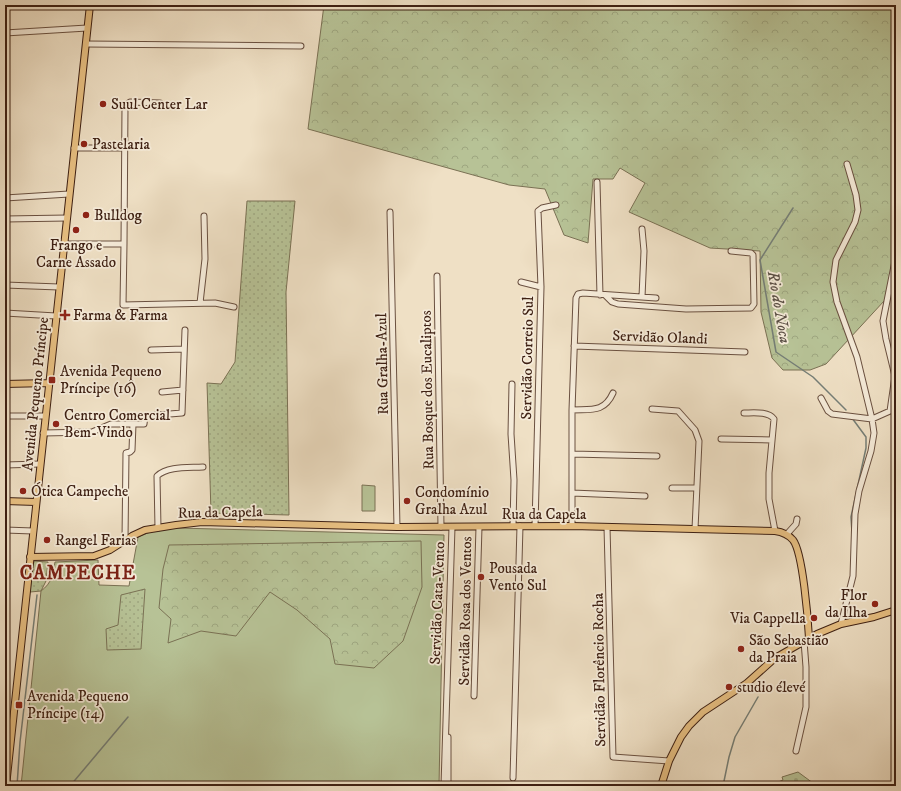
<svg xmlns="http://www.w3.org/2000/svg" width="901" height="791" viewBox="0 0 901 791" font-family="'IM FELL DW Pica',serif">
	<style>
		.grass { fill: #b7c296; stroke: #7a7154 }
		.forest { fill: url(#forest-crowns); stroke: #7a7154 }
		.cemetery { fill: url(#cemetery-stones); stroke: #7a7154 }
		.park { fill: url(#park-dots); stroke: #7a7154 }
		.lines { fill: none; stroke-linecap: round; stroke-linejoin: round }
		.stream { stroke: #757e76; stroke-width: 1.5 }
		.minor-casing { stroke: #6a5040; stroke-width: 7 }
		.major-casing { stroke: #3e2013; stroke-width: 8 }
		.minor { stroke: #f5ebd9; stroke-width: 5 }
		.major { stroke: #e8c082; stroke-width: 6 }
		.poi-dot { fill: #8f2418; stroke: #f5ebd9; stroke-width: 1.5 }
		.labels { text-anchor: middle; stroke-width: 3.5; stroke-linejoin: round; paint-order: stroke }
		.poi-label { font-size: 15px; fill: #3e2013; stroke: #f5ebd9; text-anchor: start }
		.street-label { font-size: 15px; fill: #3e2013; stroke: #f5ebd9 }
		.water-label { font-size: 16px; font-style: italic; fill: #5a4f45; stroke: #f5ebd9 }
		.district-label { font-size: 19px; font-weight: bold; letter-spacing: 1px; fill: #7a1f14; stroke: #f5ebd9 }
	</style>
	<defs>
		<pattern id="forest-crowns" width="20" height="18" patternUnits="userSpaceOnUse"><rect width="20" height="18" fill="#b7c296"/><path d="M2 6a3 3 0 1 1 6 0M12 15a3 3 0 1 1 6 0" fill="none" stroke="#9ea680"/></pattern>
		<pattern id="cemetery-stones" width="16" height="16" patternUnits="userSpaceOnUse"><rect width="16" height="16" fill="#b7c296"/><path d="M2 7V4a2 2 0 0 1 4 0v3zM10 15v-3a2 2 0 0 1 4 0v3z" fill="#9ea680"/></pattern>
		<pattern id="park-dots" width="8" height="8" patternUnits="userSpaceOnUse"><rect width="8" height="8" fill="#b7c296"/><path d="M2 2h.1M6 6h.1" fill="none" stroke="#9ea680" stroke-width="1.8" stroke-linecap="round"/></pattern>
	</defs>
	<rect width="100%" height="100%" fill="#efe0c5"/>
	<filter id="stains"><feTurbulence type="fractalNoise" baseFrequency=".005" numOctaves="4"/><feColorMatrix values="0 0 0 0 .2 0 0 0 0 .09 0 0 0 0 .02 0 0 0 .5 -.17"/></filter>
	<radialGradient id="worn" r=".72"><stop offset=".6" stop-color="#630" stop-opacity="0"/><stop offset="1" stop-color="#630" stop-opacity=".3"/></radialGradient>
	<path class="grass" d="M362,485l13,1v25h-13z
		M177,528l267,7 -5,251h-418l20,-195c11,-8 12,-17 14,-29l43,-2 1,25 30,1 9,-49 17,-7z"/>
	<path class="forest" d="M324,5h572v283l-70,76 -16,6h-27l-11,-12 -11,-46 -1,-61 -50,-3 -81,-36 16,-29 -25,-15 -7,11h-20l-5,64 -24,-8 -19,-46 -36,-4 -201,-56z
		M421,541l1,46 -19,54 -29,27 -39,-4 -5,-25 -33,-29 -27,-18 -34,44 -35,-5 -33,12 3,-24 -12,-11 4,-39 6,-24z"/>
	<path class="cemetery" d="M798,772l19,14h-51v-1l7,-1 10,-4 -1,-3z"/>
	<path class="park" d="M247,201h48l-9,91 3,223 -78,-2 -4,-130 14,1 14,-22z
		M33,561l15,1 -2,19 -5,10 -11,1z
		M145,589l-4,60 -34,1 -1,-21 12,-4 3,-30z"/>
	<g class="lines">
		<path class="stream" d="M793,208l-33,52 16,92 37,25 33,33
			M852,418l14,19v11l-15,69 1,15
			M17,786l3,-44 17,-147
			M70,786l58,-69
			M723,786l6,-29 6,-20 23,-40"/>
		<defs>
			<path id="minor" d="M5,33l82,-5
				M86,44l215,2
				M74,148h51
				M597,182l3,113
				M5,198l64,-4
				M390,212l7,315
				M5,219l62,-1
				M642,229l2,22 -2,46
				M64,244h60l-1,61 92,-2 19,4
				M124,244l1,-138 5,-4 30,1
				M437,276l4,251
				M521,282l20,5
				M5,285l54,2
				M605,295l7,7 6,2 68,5 65,-1 3,-4 -1,-49 -2,-2 -20,-2
				M200,303l5,-44 -1,-43
				M5,313l51,3
				M574,346l171,6
				M151,350l33,-1
				M512,384l-1,50 3,46 -1,46
				M162,392l21,-2
				M821,398l7,13 4,3 40,5 18,-8 5,-35 -9,-37 -3,-18 13,-65
				M652,409l26,2 17,19 4,11 -4,88
				M572,410c19,-1 32,3 41,-17
				M744,413c9,0 24,-2 30,6l-5,54v26l6,32
				M5,416h40
				M43,433l49,-1 19,-8h33l1,-8 37,-3 3,-83
				M721,439l51,1
				M572,454l85,2
				M5,465l35,-1
				M672,488h24
				M572,493l73,3
				M535,526l6,-239 -3,-76 4,-3 14,-3
				M572,526v-116l4,-112 2,-4 5,-1 73,5
				M607,527l6,230 56,4
				M158,528l-1,-52c11,-10 31,-8 46,-9
				M5,530l28,1
				M787,534l9,-10 1,-5
				M125,540l1,-87 4,-1 2,-2 1,-26
				M841,624l12,-48 2,-62 4,-23 12,-40 3,-18 -2,-14 -15,-62 -20,-55 -4,-20 3,-22 19,-38 3,-12 -2,-15 -9,-31
				M474,696l5,-169
				M796,751l10,-44v-40l-2,-26
				M513,778l7,-252
				M444,786l8,-259
				M448,786v-49"/>
			<path id="major" d="M5,384l44,-1
				M5,501l31,1
				M30,557l64,-1 16,-6 22,-14 13,-6 31,-5 26,-3 195,5 175,-1 203,5c7,1 13,3 18,9 10,13 15,80 16,98
				M6,786l84,-781
				M661,786l8,-25 12,-24 8,-11 14,-14 44,-29 28,-25 42,-24 24,-10 33,-7 22,-7"/>
		</defs>
		<use href="#minor" class="minor-casing"/>
		<use href="#major" class="major-casing"/>
		<use href="#minor" class="minor"/>
		<use href="#major" class="major"/>
	</g>
	<g class="poi-dot">
		<circle cx="103" cy="104" r="4"/>
		<circle cx="84" cy="144" r="4"/>
		<circle cx="86" cy="215" r="4"/>
		<circle cx="76" cy="230" r="4"/>
		<path d="M63 309h4v4h4v4h-4v4h-4v-4h-4v-4h4z"/>
		<rect x="48" y="376" width="8" height="8" rx="2"/>
		<circle cx="56" cy="424" r="4"/>
		<circle cx="23" cy="491" r="4"/>
		<circle cx="407" cy="501" r="4"/>
		<circle cx="47" cy="540" r="4"/>
		<circle cx="481" cy="577" r="4"/>
		<circle cx="875" cy="604" r="4"/>
		<circle cx="814" cy="618" r="4"/>
		<circle cx="741" cy="649" r="4"/>
		<circle cx="729" cy="687" r="4"/>
		<rect x="15" y="701" width="8" height="8" rx="2"/>
	</g>
	<g class="labels">
		<g class="poi-label">
			<text x="111" y="109">Suul Center Lar</text>
			<text x="92" y="149">Pastelaria</text>
			<text x="94" y="220">Bulldog</text>
			<text x="76" y="250" text-anchor="middle">Frango e<tspan x="76" dy="17">Carne Assado</tspan></text>
			<text x="73" y="320">Farma &amp; Farma</text>
			<text x="60" y="376">Avenida Pequeno<tspan x="60" dy="17">Príncipe (16)</tspan></text>
			<text x="64" y="420">Centro Comercial<tspan x="64" dy="17">Bem-Vindo</tspan></text>
			<text x="31" y="496">Ótica Campeche</text>
			<text x="415" y="497">Condomínio<tspan x="415" dy="17">Gralha Azul</tspan></text>
			<text x="55" y="545">Rangel Farias</text>
			<text x="489" y="573">Pousada<tspan x="489" dy="17">Vento Sul</tspan></text>
			<text x="867" y="600" text-anchor="end">Flor<tspan x="867" dy="17">da Ilha</tspan></text>
			<text x="806" y="623" text-anchor="end">Via Cappella</text>
			<text x="749" y="645">São Sebastião<tspan x="749" dy="17">da Praia</tspan></text>
			<text x="737" y="692">studio élevé</text>
			<text x="27" y="701">Avenida Pequeno<tspan x="27" dy="17">Príncipe (14)</tspan></text>
		</g>
		<g class="street-label">
			<text transform="translate(660 337) rotate(2)" y="5">Servidão Olandi</text>
			<text transform="translate(527 358) rotate(-89)" y="5">Servidão Correio Sul</text>
			<text transform="translate(382 364) rotate(-91)" y="5">Rua Gralha-Azul</text>
			<text transform="translate(427 390) rotate(-91)" y="5">Rua Bosque dos Eucaliptos</text>
			<text transform="translate(35 394) rotate(-84)" y="5">Avenida Pequeno Príncipe</text>
			<text transform="translate(220 512) rotate(-1)" y="5">Rua da Capela</text>
			<text x="544" y="519">Rua da Capela</text>
			<text transform="translate(437 603) rotate(-88)" y="5">Servidão Cata-Vento</text>
			<text transform="translate(465 611) rotate(-89)" y="5">Servidão Rosa dos Ventos</text>
			<text transform="translate(599 670) rotate(-91)" y="5">Servidão Florêncio Rocha</text>
		</g>
		<g class="water-label">
			<text transform="translate(780 307) rotate(80)" y="6">Rio do Noca</text>
		</g>
		<g class="district-label">
			<text x="78" y="579">CAMPECHE</text>
		</g>
	</g>
	<rect width="901" height="791" fill="none" stroke="#efe0c5" stroke-width="20"/>
	<rect x="6" y="6" width="889" height="779" fill="none" stroke="#3e2013" stroke-width="2"/>
	<rect x="10" y="10" width="881" height="771" fill="none" stroke="#3e2013"/>
	<rect width="100%" height="100%" filter="url(#stains)"/>
	<rect width="100%" height="100%" fill="url(#worn)"/>
</svg>
